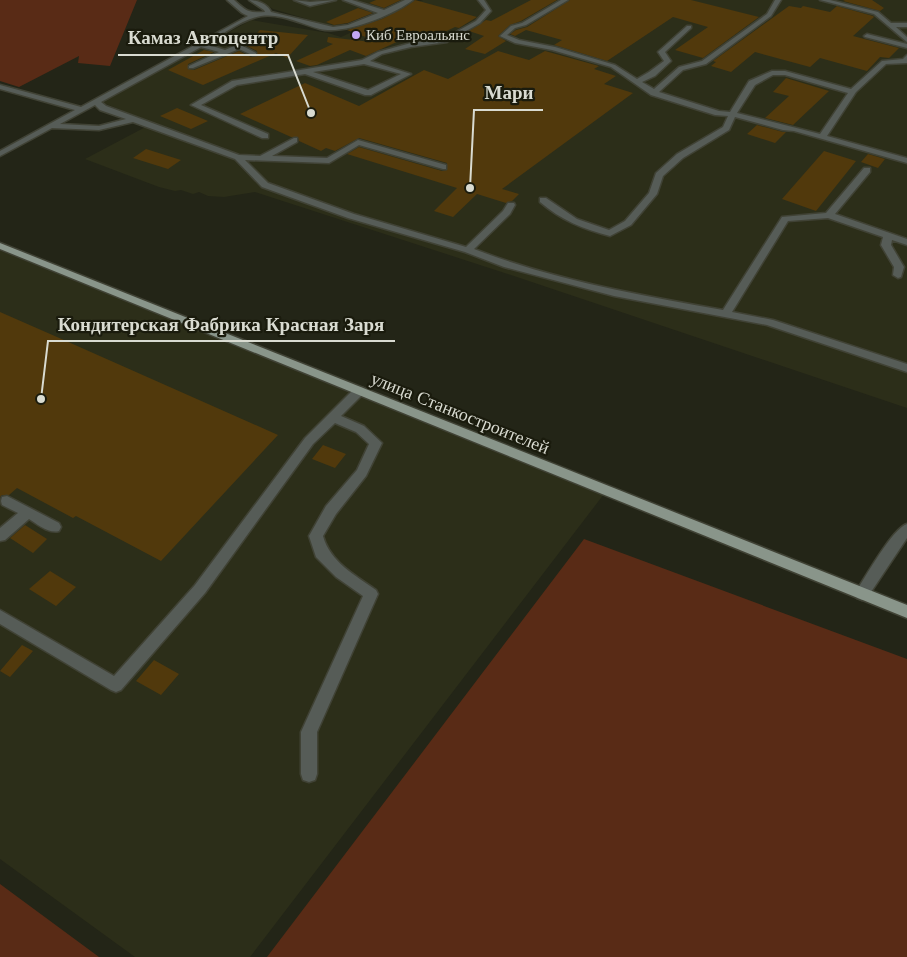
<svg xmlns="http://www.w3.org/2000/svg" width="907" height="957" viewBox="0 0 907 957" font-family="'Libre Baskerville',serif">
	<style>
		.built { fill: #2c2e19 }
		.green { fill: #592b16 }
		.building { fill: #51390c }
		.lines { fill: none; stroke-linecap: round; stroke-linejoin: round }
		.minor-casing { stroke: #404235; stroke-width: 3 }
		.major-casing { stroke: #404235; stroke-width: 3 }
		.minor { fill: #565c57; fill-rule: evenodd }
		.major { fill: #89958a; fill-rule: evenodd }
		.poi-dot { fill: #c1a8f3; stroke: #1a1b0d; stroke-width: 2 }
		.labels { text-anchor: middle; stroke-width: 4.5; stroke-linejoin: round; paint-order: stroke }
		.far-poi-label { font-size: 15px; fill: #d9dbd1; stroke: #1a1b0d; text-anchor: start }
		.street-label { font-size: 18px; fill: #d9dbd1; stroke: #1a1b0d }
		.leader { fill: none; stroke: #d9dbd1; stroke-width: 2 }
		.callout-dot { fill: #d9dbd1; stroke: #1a1b0d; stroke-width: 2 }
		.callout-label { font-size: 19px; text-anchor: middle; font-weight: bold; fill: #d9dbd1; stroke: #1a1b0d; stroke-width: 4.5; stroke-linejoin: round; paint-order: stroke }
	</style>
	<rect width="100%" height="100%" fill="#232517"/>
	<path class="built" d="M257,0h145l-31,14 -37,13 -61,-18z
		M423,0h484v408l-396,-133 -256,-83 -31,5 -16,-1 -9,-4 -6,2 -12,-4 -6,1 -16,-4 -74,-28 68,-36 -52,-21 150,-82 77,13 13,4z
		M0,250l604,244 -354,463h-115l-135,-98z"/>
	<path class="green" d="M0,0h137l-27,66 -32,-3 1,-7 -60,31 -19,-6z
		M584,539l323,120v298h-640z
		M0,884l99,73h-99z"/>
	<path class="building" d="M376,0h25l-17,8 -15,-5z
		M415,0l62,17 -18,11 -4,-1 -23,11 -6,1 -14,-4 -46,21 -16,-6 -33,15 -7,1 -14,-5 37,-17 -6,-2 1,-5 43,5v-3l-24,-9 35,-11 23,-12z
		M531,0h26l-36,21 -11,4 -12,11 8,5 -21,13 -20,-5 19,-13 -15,-5 17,-11 5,1z
		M570,0h121l68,17 -56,41 -28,-8 33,-23 -35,-10 -66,44 -53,-16 8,-5 -36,-10 -11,6 -5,-2 6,-4 11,-3z
		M845,0h27l12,8 -4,3 -37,-10z
		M789,6l12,2 2,-2 27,6 7,-6 36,10 1,1 -21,19 46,12 -10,10 -9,-1 -13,14 -47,-13 -10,9 -55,-15 -24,20 -20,-6 5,-4 -3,-1z
		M358,8l15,5 -25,10 -14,2 -8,-3z
		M260,30l48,5 -21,23 -11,-5 -73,32 -35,-15 36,-20 10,2 -26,12v5l6,1 45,-19 12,6 6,-1v-5l-12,-6z
		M498,51l31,9 16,-9 54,15 -5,3 22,7 -12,8 29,9 -131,96 17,5 -7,7 -6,2 -29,-9 -24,23 -19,-6 23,-23 -110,-34 12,-7 83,24 5,-1v-7l-88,-25 -24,13 -9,-3 -5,3 -22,-10 -1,-4h-7l-51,-23 65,-31 54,23 65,-36 24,9z
		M786,78l43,13 -36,34 -28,-7 24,-22 -16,-4z
		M177,108l31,13 -17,8 -31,-13z
		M757,125l26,7h3l-11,11 -28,-9z
		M146,149l35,11 -13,9 -35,-11z
		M824,151l32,10 -40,50 -34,-12z
		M868,154l17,5 -7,9 -17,-6z
		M0,312l57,25 221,98 -117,126 -85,-45 -3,2 -56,-30 -8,7h-7l-2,2z
		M323,445l23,9 -11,14 -23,-9z
		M25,525l22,14 -14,14 -23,-15z
		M50,571l26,16 -20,19 -27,-17z
		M22,645l11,6 -23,26 -10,-6z
		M154,660l25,14 -18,21 -25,-14z"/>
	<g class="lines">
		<defs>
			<path id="minor" d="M227,0h7c12,11 14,13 31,12l-1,-2 -15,-10c8,0 19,4 22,12l62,15 15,-2 30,-12 -35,-13h9l32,10 21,-10h8c-20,15 -68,35 -93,29 -19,-5 -39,-16 -59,-13 -19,3 -39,19 -55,28l19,6 14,-6 17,9v2h-4l-13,-6 -46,19h-4v-2l30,-14 -18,-5 -100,55 5,4 133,49 21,1 34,-18h3v4l-25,14 55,2 31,-18 88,25v4h-3l-84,-24 -30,18 -84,-3 23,23 86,31 112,33 37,-36 5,-8h6l1,2 -5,9 -36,35c80,31 165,46 249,61l59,-93 44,-4 38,-45h6v4l-35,42 72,25v6l-15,-5 -1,5 13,22 -3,10 -3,1 -5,-3 1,-8 -13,-22 2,-8 -55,-19 -40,3 -56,91 41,8 134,44v8l-140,-47 -153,-29 -110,-29 -39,-15 -117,-34 -86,-31 -27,-28 -102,-37 -34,8 -47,-2 -52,28v-5l75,-41 -75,-21v-4l81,22 167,-91 -6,-3zM95,105l5,5 26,9 -27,7 -39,-2z
				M294,0l16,2 26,-2 -26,6z
				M478,0h6l7,11 -11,12 -33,19 -36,5 -29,7 -12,7 41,13 -40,21h-6l-60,-21 -68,11 -36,20 67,29v4h-6l-71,-33 41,-24 130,-21 16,-8 33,-9 32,-4 33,-18 10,-11zM364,64l37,10 -33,16 -55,-18z
				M561,0h7l-42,25 -11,3 -8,7 12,5 36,7 60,18 22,14 12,-7 15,-11 -6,-9 1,-1 28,-25h4v2l-26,24 6,9 -1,1 -15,14 -13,6 12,7 25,-22 23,-6 65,-47 8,-14h6l-10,16 -65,48 -23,6 -24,22 60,19 11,1 19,-31 23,-10h13l66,18 31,-28 21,-2 4,-4v8l-21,1 -30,28 -29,44 80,22v5l-113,-32 -11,-1 -48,-13 -6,13 -46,28 -20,18 -6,18 -26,31 -21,11c-27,-7 -49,-16 -70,-34v-4h6l31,21 32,11 16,-9 24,-28 7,-20 21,-19 46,-27 5,-11 -13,-1 -64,-20 -40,-28 -59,-17 -37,-7 -15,-7 11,-10 11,-3zM773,75h12l63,18 -28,41 -83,-21 18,-28z
				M820,0h10l48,12 13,11h16v4h-11l11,10v5l-33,-28z
				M867,34l40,10v4l-42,-11 -1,-1z
				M359,387l4,1 2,3 -2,3 -22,22 23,10 18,17 -16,33 -30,38 -13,22c7,26 32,39 53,54l2,4 -61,138v42l-2,6 -6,2 -6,-2 -2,-6v-42l62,-136 -27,-19 -20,-20 -7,-21 17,-30 31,-36 12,-26 -13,-12 -21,-9 -22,21 -108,149 -84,97 -5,2 -5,-2 -111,-66v-14l114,66 81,-91 110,-147 50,-50z
				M7,496l52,27 2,4 -2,4c-10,3 -22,-7 -30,-12l-24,21 -5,1v-13l18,-15 -16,-8 -1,-4 1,-4z
				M907,524v14l-40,60 -5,2 -5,-2 -2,-4 2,-4c9,-14 36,-62 50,-66z"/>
			<path id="major" d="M0,243l907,362v13l-907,-369z"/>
		</defs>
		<use href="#minor" class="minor-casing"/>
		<use href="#major" class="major-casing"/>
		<use href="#minor" class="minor"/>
		<use href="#major" class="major"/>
	</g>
	<circle class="poi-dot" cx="356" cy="35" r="5"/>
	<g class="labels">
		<g class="far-poi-label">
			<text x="366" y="40">Киб Евроальянс</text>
		</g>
		<g class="street-label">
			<text transform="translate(460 413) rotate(22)" y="6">улица Станкостроителей</text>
		</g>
	</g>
	<path class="leader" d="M311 113L288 55H118M470 188L474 110H543M41 399L48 341H395"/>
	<g class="callout-dot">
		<circle cx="311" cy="113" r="5"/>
		<circle cx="470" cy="188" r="5"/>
		<circle cx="41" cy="399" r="5"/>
	</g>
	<g class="callout-label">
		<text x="203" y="44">Камаз Автоцентр</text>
		<text x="509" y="99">Мари</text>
		<text x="221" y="331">Кондитерская Фабрика Красная Заря</text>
	</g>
</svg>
